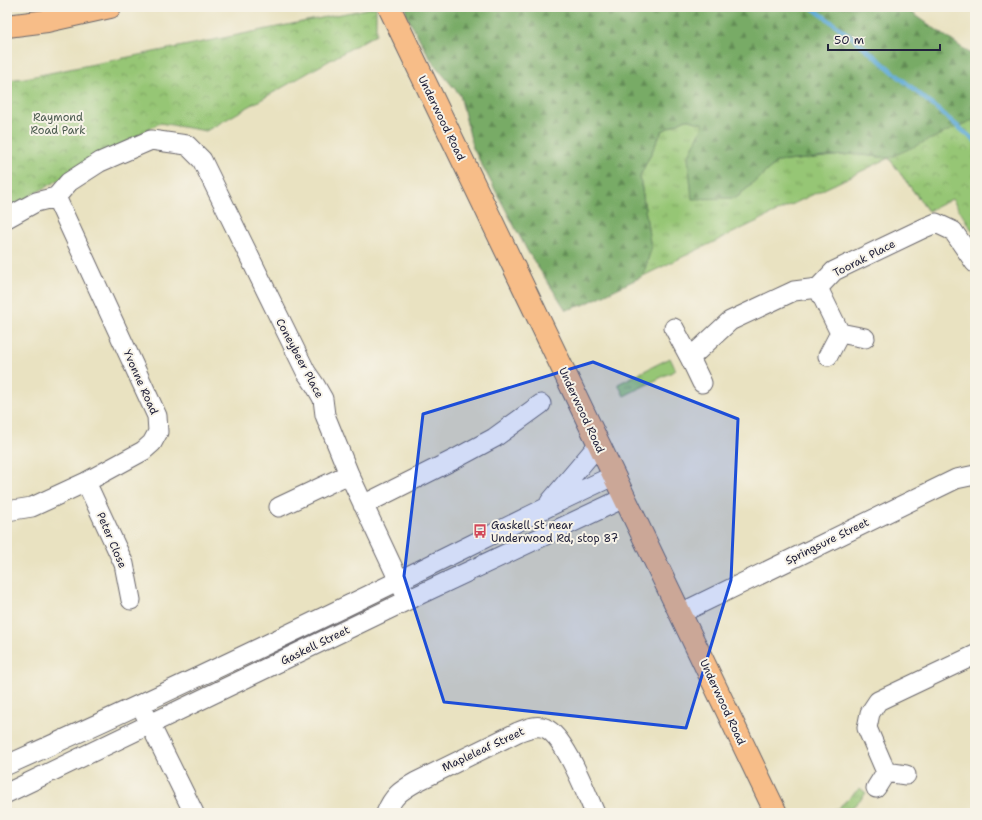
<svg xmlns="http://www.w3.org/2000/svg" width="982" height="820" viewBox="0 0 982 820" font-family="'Shantell Sans',sans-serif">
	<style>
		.grass { fill: url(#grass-tufts); stroke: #5c7458 }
		.forest { fill: url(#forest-firs); stroke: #4d6650 }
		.park { fill: url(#park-crowns); stroke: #5c7458 }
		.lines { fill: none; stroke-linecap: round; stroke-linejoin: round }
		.stream { stroke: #60abd8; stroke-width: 4.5 }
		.minor-casing { stroke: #68656a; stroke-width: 21 }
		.major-casing { stroke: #68656a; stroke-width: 24 }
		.highway-casing { stroke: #68656a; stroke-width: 24 }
		.minor { stroke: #fff; stroke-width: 19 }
		.major { stroke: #f7bd88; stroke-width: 22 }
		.highway { stroke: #f7bd88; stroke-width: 22 }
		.marked { fill: #1d4ed8; fill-opacity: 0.2; stroke: #1d4ed8; stroke-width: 3; stroke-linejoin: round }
		.labels { text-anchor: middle; stroke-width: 4; stroke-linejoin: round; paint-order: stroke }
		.park-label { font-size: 11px; fill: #4b5b4f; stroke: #f7f3e8 }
		.street-label { font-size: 11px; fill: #22223b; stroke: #f7f3e8 }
		.poi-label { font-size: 11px; fill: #22223b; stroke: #f7f3e8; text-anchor: start }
	</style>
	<defs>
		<pattern id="grass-tufts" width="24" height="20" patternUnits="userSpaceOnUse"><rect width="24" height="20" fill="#96c675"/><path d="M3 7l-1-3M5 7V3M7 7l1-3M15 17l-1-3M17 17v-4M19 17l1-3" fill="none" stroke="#7aa061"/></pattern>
		<pattern id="forest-firs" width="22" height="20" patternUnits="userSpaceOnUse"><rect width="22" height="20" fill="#78ab66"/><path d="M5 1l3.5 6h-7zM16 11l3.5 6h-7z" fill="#628b55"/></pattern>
		<pattern id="park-crowns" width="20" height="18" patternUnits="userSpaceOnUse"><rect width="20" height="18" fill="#96c675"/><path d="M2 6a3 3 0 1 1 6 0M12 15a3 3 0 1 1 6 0" fill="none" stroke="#7aa061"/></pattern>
	</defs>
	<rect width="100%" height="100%" fill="#f7f3e8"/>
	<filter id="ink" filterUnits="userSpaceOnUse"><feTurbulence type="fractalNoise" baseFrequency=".025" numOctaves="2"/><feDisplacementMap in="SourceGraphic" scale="8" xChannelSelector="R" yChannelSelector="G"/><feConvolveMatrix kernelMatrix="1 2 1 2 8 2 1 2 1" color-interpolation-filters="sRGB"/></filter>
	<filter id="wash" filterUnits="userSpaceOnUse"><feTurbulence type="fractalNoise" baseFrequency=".012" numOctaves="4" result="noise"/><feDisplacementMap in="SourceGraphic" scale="16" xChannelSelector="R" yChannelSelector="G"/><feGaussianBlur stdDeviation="0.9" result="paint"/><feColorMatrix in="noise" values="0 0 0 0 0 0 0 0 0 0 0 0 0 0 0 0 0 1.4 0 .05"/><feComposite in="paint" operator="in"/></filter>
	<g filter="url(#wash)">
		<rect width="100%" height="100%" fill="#e9e2c1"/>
		<path class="grass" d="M686,119l19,5 -17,33 48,41 41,-36 76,-8 36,4 -246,118 8,-27 -11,-73 22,-45z
			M670,358l6,12 -52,26 -6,-12z
			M860,788l6,5c-14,16 -17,20 -39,20l11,-5z"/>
		<path class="forest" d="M406,7h498l71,50v146l-23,-9 -24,17 -39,-53 -36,-4 -76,8 -41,36 -44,1 -4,-42 16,-33 -18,-5 -24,12 -22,45 11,73 -8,27 -60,29 -17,5 -38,-58 -55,-104 -13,-53 -27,-32 -27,-48z"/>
		<path class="park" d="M376,7v27l-170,97 -46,-8 -153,86v-129l18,-2z
			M975,119v116l-23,-36 -24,12 -39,-53z"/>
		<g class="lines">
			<path class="stream" d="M811,7l42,31 122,103"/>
		</g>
	</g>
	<g filter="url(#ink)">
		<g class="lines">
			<defs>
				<path id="minor" d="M7,218l29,-16 20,-5 13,-15 31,-20 51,-22 36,5 15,15 104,212 9,13 8,14 2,16 24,59 59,126
					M818,288l22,45
					M674,328l16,30
					M840,333l25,5
					M828,356l12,-23
					M702,383l-12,-25 40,-37 64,-30 24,-3 16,-17 90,-43 12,-5 17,8 22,32
					M86,482l38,82 7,36
					M550,502l49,-58
					M363,505l90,-45 41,-22 47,-34
					M279,507l70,-33
					M7,511l25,-4 54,-25 57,-31 9,-8 6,-11 -1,-16 -101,-219
					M681,613l275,-134 19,-4
					M145,714l49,99
					M7,765c132,-59 262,-121 391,-184 72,-35 143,-72 215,-105
					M886,772l-19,-44 3,-15 8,-12 97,-46
					M876,788l10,-16 20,3
					M7,793l401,-193 216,-102
					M386,813c7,-17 14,-22 30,-31l102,-50c8,-3 18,-8 27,-4 20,8 41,65 50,85"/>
				<path id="major" d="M389,7l387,806"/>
				<path id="highway" d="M7,26l40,-5 63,-14"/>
			</defs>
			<use href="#minor" class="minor-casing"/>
			<use href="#major" class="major-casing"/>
			<use href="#highway" class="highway-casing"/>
			<use href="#minor" class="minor"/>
			<use href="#major" class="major"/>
			<use href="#highway" class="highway"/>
		</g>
	</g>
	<path class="marked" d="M593,362l145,57 -7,161 -45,148 -242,-26 -40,-126 19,-162z"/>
	<defs>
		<symbol id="bus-bare" viewBox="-9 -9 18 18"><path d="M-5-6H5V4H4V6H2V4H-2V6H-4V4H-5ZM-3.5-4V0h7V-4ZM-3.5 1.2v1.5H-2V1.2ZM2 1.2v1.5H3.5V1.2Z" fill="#d1495b" stroke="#f7f3e8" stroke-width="2.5" paint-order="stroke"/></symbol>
	</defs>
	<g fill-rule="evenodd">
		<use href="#bus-bare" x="470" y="521" width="20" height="20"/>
	</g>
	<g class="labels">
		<g class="park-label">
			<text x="58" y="121">Raymond<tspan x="58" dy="13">Road Park</tspan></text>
		</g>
		<g class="street-label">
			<text transform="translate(442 118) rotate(64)" y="4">Underwood Road</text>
			<text transform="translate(864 258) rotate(-27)" y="4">Toorak Place</text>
			<text transform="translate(300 358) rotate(62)" y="4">Coneybeer Place</text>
			<text transform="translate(141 382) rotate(66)" y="4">Yvonne Road</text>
			<text transform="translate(582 410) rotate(65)" y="4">Underwood Road</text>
			<text transform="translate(112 540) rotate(67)" y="4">Peter Close</text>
			<text transform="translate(827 541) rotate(-26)" y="4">Springsure Street</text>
			<text transform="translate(315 645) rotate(-26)" y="4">Gaskell Street</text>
			<text transform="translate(723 702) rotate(65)" y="4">Underwood Road</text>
			<text transform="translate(483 749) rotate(-25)" y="4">Mapleleaf Street</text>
		</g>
		<g class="poi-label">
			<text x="491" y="529">Gaskell St near<tspan x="491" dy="13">Underwood Rd, stop 87</tspan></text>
		</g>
	</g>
	<rect width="982" height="820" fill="none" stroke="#f7f3e8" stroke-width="24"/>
	<path d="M828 44v6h112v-6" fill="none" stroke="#22223b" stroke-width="2"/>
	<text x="834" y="44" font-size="12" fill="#22223b" stroke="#f7f3e8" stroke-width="3" paint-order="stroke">50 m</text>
</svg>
